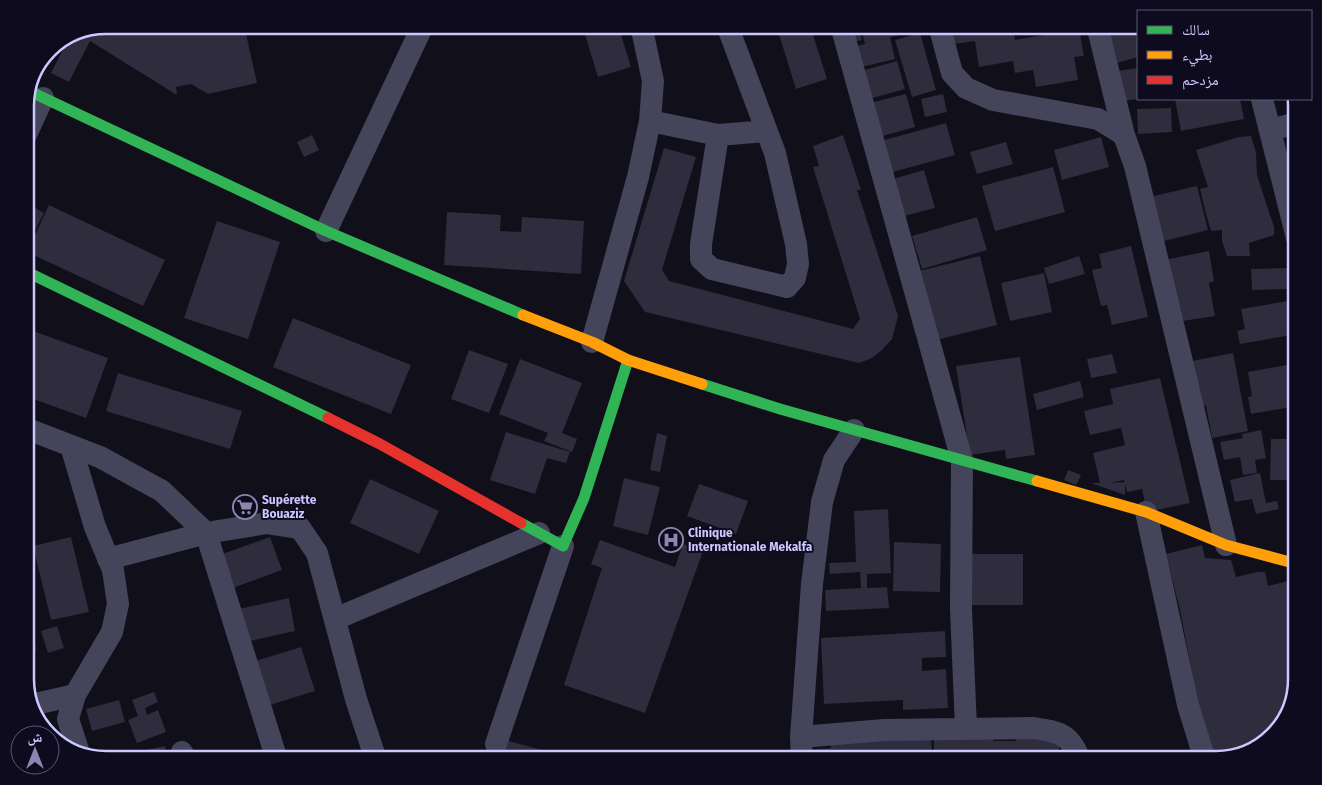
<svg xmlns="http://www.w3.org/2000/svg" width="1322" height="785" viewBox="0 0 1322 785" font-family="'Fira Sans','Noto Naskh Arabic',sans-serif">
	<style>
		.building { fill: #2e2c3d }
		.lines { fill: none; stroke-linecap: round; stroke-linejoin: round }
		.street { stroke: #44445b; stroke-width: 22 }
		.fast { stroke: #30b455; stroke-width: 11 }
		.slow { stroke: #ff9f0a; stroke-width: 11 }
		.jam { stroke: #e5322d; stroke-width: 11 }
		.labels { text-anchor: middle; stroke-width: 4; stroke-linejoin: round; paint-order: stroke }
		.poi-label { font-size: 12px; font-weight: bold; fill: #ccc8ff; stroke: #0e0b1e; text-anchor: start }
		.rim { fill: none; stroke: #ccc8ff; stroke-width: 2.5 }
	</style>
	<rect width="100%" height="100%" fill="#110f1a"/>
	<path class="building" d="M106,25h138l13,58 -49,11 -17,-10 -15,3 1,8 -87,-54 -21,41 -18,-9 17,-33 15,-6 6,3 -4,-3z
		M376,25h15l-3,6z
		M582,25h36l13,42 -33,10z
		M776,25h34l17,54 -31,10z
		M840,25h25l-6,2 3,13 -18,4z
		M892,25h24l2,6 -28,6 5,22 -42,10 -5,-21 17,-4 -3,-12z
		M951,25h31v5l31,-5 2,15 64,-11 5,27 -10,1 4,23 -42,7 -3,-17 -18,3 -2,-12 -34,6 -4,-26 -21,3z
		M1102,25h36v32l-25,7z
		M920,33l16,57 -24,7 -17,-57z
		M897,61l8,28 -36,10 -8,-28z
		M1138,68v31l-17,2 -4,-30z
		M906,94l9,33 -36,10 -9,-34z
		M943,94l4,18 -22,5 -4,-18z
		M1175,99h65l4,20 -63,12z
		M1171,108l1,24 -34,2 -1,-25z
		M946,123l9,32 -66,18 -8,-32z
		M312,135l7,15 -15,7 -7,-15z
		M843,135l18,55h-4l41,126 -6,23 -10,11 -10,8 -13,5 -214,-51 -21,-31 40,-133 32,9 -34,113 7,11 184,48 7,-10 -47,-152 6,-1 -6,-20z
		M1251,136l5,16 1,23 17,52v8l-25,8 1,13h-23l-5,-15v-11l-11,1 -5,-17 -6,-25 8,-2 -12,-37 43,-13z
		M1101,137l8,30 -47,13 -8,-30z
		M1006,142l7,22 -36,10 -7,-22z
		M1053,167l12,45 -70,19 -13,-45z
		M924,170l11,38 -31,8 -11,-37z
		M1197,186l11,44 -52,13 -11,-45z
		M30,205l14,8 -12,23 -7,-3v-19z
		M49,205l116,55 -22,46 -116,-54z
		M447,212l54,3 -1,16 21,1 1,-15 62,4 -3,53 -137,-9z
		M977,217l10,33 -65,19 -10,-33z
		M217,221l63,21 -32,97 -64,-21z
		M1131,246l17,71 -36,8 -5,-20 -6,1 -9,-36 10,-2 -3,-14z
		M1209,251l5,30 -5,2 6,33 -39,6 -12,-62z
		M980,256l17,69 -65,16 -17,-69z
		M1079,256l6,18 -36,10 -5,-16z
		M1289,268l1,21 -38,1 -1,-21z
		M1044,273l8,39 -42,9 -9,-38z
		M1293,300l4,34 -57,10 -3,-13 8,-2 -4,-20z
		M293,318l118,47 -20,49 -118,-47z
		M25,328l83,30 -22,60 -61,-22z
		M469,350l39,14 -19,49 -38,-14z
		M1233,353l15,78 -36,7 -6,-33 -10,2 -9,-45z
		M1112,354l5,19 -26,5 -4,-19z
		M1020,357l15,98 -29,4 -1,-9 -35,5 -14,-89z
		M520,359l62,24 -20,50 15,6 -5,13 -28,-11 4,-8 -49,-19z
		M1297,363v43l-46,8 -3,-17 4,-1 -4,-24z
		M118,373l124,38 -12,38 -124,-38z
		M1160,378l30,125 -43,9 -5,-23 -15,3 -3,-12 -14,3 15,-1v13l-34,-12h9l-7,-30 32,-8 -4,-17 -31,7 -6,-24 29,-7 -3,-15z
		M1080,381l4,16 -47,13 -4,-16z
		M1261,430l5,28 -11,2 2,13 -14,2 -3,-18 -16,3 -4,-18 23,-4 -1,-4z
		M506,432l64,20 -4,11 -19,-5 -12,36 -45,-14z
		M657,433l10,3 -7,36 -10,-2z
		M1271,439h26v92h-8l1,-51h-20z
		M1068,470l13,5 -5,10 -12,-5z
		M1260,473l6,30 11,-2 2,8 -23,5 -4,-15 -17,3 -5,-22z
		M624,478l36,9 -12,48 -35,-9z
		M370,479l69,32 -20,43 -69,-31z
		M699,484l49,17 -12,33 -49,-18z
		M888,509l3,64 -24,1v14l20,-1 2,21 -63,3 -1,-21 36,-2 -1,-16 -30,2 -1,-11 27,-1 -2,-51z
		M71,537l18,75 -38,8 -18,-74z
		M270,537l12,33 -52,19 -13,-33z
		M600,540l75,27 8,-23 20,7 -58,162 -81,-28 38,-117 -11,-4z
		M894,542l47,2 -1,48 -47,-1z
		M1202,545l3,13 26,2 5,17 21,-5h8l3,14 28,-7 1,2v99l-11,40 -30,29 -39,11h-8l-29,-150 -14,-56z
		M965,554h58v51h-58z
		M289,598l6,33 -54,12 -7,-33z
		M32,622l4,28 -11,2v-29z
		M57,626l7,22 -16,5 -7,-22z
		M945,631l1,26 -24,1v13l24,-2 2,39 -45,2v-10l-79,4 -3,-66z
		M301,647l14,44 -55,17 -14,-44z
		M154,692l4,10 -13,6 2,7 11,-5 8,22 -29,11 -9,-23 10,-4 -6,-16z
		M119,700l6,22 -33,9 -6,-22z
		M993,728v13h23l-1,-10 44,-1v30h-125v-23z
		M931,731l1,29h-118v-11l17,-1 -1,-7z
		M505,740l70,19v1h-76z
		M165,746l2,11 -7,1 1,2h-49v-3z"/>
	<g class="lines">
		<path class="street" d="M641,25l12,56 -3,40
			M841,25l121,435 -1,149 5,119
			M939,25l13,48 14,15 27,12 105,19 26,16 11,31 91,379
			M1097,25l27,110
			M1262,99l35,139
			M1270,130l27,-7
			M718,135l-17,109v15l11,10 75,18 8,-9 3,-14 -2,-20 -21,-91 -48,-128
			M25,137l18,-39
			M326,231l97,-206
			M592,342l46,-165 12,-56 68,14 48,-4
			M25,428l75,29 62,34 44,42 71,227
			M71,446l24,81 18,43 5,34 -6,28 -37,63 -7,24 11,34
			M1146,512l42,193 17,55
			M108,559l98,-26 61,-10 33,5 17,25 39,146 20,61
			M335,619l204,-86
			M31,705l44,-10
			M801,737l83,-7 150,-2c26,4 36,6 46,32
			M496,744l67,-198
			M182,752l3,8
			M802,760l-1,-23 11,-153 10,-82 12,-42 20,-30"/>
		<path class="fast" d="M29,91l297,140 197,84
			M25,271l303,147
			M702,384l78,25 257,72
			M521,523l42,23 21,-48 44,-138"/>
		<path class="slow" d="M523,315l69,27 36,18 74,24
			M1037,481l109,31 80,33 71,19"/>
		<path class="jam" d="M328,418l52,26 141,79"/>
	</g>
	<defs>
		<symbol id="supermarket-ring" viewBox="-11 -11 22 22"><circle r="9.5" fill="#0e0b1e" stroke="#8b87af" stroke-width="1.5"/><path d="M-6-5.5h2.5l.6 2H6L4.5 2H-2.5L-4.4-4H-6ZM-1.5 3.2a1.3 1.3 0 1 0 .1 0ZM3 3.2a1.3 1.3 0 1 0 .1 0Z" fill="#8b87af"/></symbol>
		<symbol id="hospital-ring" viewBox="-11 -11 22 22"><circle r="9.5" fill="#0e0b1e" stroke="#8b87af" stroke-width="1.5"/><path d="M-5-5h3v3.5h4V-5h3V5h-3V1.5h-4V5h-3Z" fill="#8b87af"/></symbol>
	</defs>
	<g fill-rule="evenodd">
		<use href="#supermarket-ring" x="231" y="493" width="28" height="28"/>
		<use href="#hospital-ring" x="657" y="526" width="28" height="28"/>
	</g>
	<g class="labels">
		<g class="poi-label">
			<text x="262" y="504">Supérette<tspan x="262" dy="14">Bouaziz</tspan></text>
			<text x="688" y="537">Clinique<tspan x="688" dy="14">Internationale Mekalfa</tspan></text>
		</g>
	</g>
	<path d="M0 0H1322V785H0ZM106 34H1216A72 72 0 0 1 1288 106V679A72 72 0 0 1 1216 751H106A72 72 0 0 1 34 679V106A72 72 0 0 1 106 34Z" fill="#0e0b1e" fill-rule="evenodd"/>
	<path class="rim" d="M106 34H1216A72 72 0 0 1 1288 106V679A72 72 0 0 1 1216 751H106A72 72 0 0 1 34 679V106A72 72 0 0 1 106 34Z"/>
	<rect x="1137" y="10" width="175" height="90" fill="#0e0b1e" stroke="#5a5778"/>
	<rect x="1147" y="26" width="25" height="8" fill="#30b455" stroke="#5a5778"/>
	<text x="1182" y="35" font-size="15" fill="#ccc8ff">سالك</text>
	<rect x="1147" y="51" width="25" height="8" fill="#ff9f0a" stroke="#5a5778"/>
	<text x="1182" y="60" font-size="15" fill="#ccc8ff">بطيء</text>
	<rect x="1147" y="76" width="25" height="8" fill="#e5322d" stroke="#5a5778"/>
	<text x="1182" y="85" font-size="15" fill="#ccc8ff">مزدحم</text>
	<g transform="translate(35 750)"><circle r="24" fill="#0e0b1e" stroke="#5a5778"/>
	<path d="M0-4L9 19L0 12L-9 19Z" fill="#8b87af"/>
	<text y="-8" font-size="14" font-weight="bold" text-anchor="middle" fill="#ccc8ff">ش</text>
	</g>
</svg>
